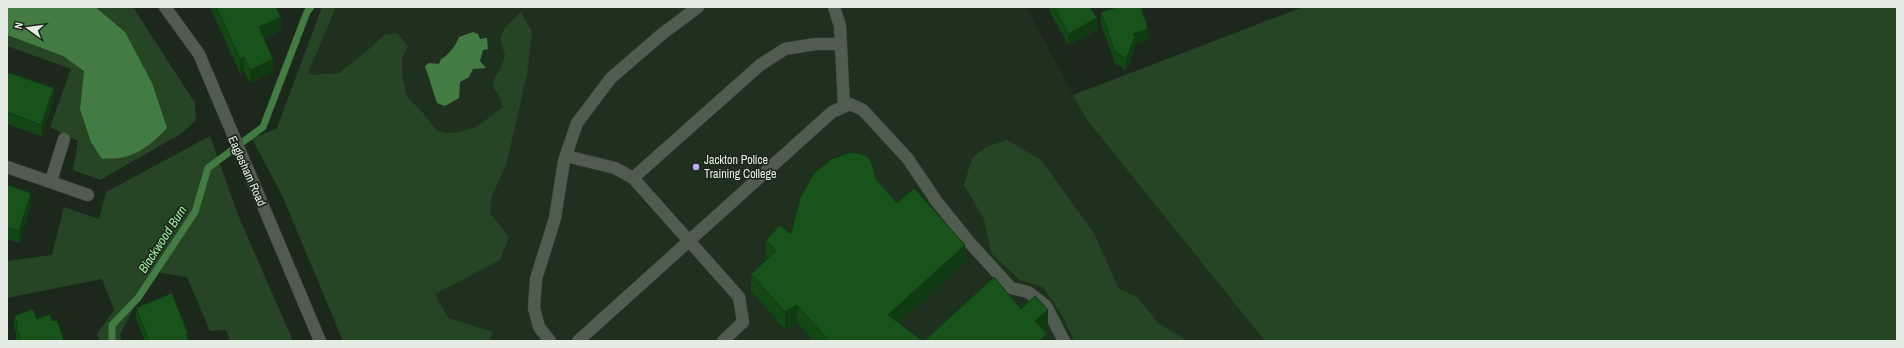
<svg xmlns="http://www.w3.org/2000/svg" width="1904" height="348" viewBox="0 0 1904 348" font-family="'Archivo Narrow',sans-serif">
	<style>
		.built { fill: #1f301f }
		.green { fill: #254525 }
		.water { fill: #427c42 }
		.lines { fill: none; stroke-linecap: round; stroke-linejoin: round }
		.stream { stroke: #427c42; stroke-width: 7 }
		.lane-casing { stroke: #3c463c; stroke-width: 13 }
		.street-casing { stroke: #3c463c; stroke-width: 13 }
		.secondary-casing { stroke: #3c463c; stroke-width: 13 }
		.lane { stroke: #4f5c4f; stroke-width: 12 }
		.street { stroke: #4f5c4f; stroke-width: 12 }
		.secondary { stroke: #4f5c4f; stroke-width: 12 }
		.wall { fill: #144716 }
		.shaded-wall { fill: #103a12 }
		.building { fill: #17531a; stroke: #103a12 }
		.poi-dot { fill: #bbaaf6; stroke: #1d281d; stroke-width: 1.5 }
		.labels { text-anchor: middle; stroke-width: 3.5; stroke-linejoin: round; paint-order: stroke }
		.poi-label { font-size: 12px; fill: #e5ece4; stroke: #1d281d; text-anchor: start }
		.street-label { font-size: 12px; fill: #e5ece4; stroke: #1d281d }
		.water-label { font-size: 13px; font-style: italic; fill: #9bec9a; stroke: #1d281d }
	</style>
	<rect width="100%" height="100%" fill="#1d281d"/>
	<path class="built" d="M322,7h704l61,113 178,221h-922l-61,-146 -30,-56 25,-11z"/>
	<path class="green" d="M95,7h38l62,96 1,17 -14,13 -82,47 -27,-10 5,-29 -28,-14 21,-58 -64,-23v-11l56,21 21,15 -4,38 18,-99z
		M322,7h14l-28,66 6,2 25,-2 29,-23 16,-15 13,-2 11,13 -6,12v17l5,22 17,17 13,17 9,2 14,-1 16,-5 27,-20 -3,-10 -7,-10 1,-9 6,-8 5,-14 -5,-19 7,-12 14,-13 11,20 -5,43 -21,90 -14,31 -2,17 19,24 -9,23 -65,34 13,24 45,14 -4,9h-146l-61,-146 -30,-56 25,-11z
		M1303,7h594v334h-632l-178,-221 -14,-25z
		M210,136l28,79 55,126h-63l-4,-11 -16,1 -23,-54 -32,-5 -17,26 -18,37 2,6h-23l-2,-7 17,-24 -12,-31 -95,19v-37l45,-6 12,-48 35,12 7,-27z
		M1007,140l34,20 53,73 25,56 18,8 21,26 25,15 1,3h-110l-12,-26 -19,-28 -23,-7 -29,-27 -7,-34 -20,-34 8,-27 14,-11z"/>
	<path class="water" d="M7,7h88l30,25 27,51 15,45c-11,12 -26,25 -42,29 -7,2 -16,1 -23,2l-11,-17 -11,-33 4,-38 -21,-15 -56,-21z
		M473,32l5,2 2,5 7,-1 1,11 -5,1 -3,11 6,7 -13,1 -4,8 -9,5 -1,16 -14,8 -8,-3 -12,-37 4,-3 10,1 2,-5c8,-4 15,-14 18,-22z"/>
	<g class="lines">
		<path class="stream" d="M112,341v-16l26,-27 57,-86 13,-44 55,-41 44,-115 4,-5"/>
		<defs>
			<path id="lane" d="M834,7l6,19 4,80
				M566,156l49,12 18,10 106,119 4,25 -20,19
				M633,178l127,-113 25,-16 31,-5h25
				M550,341l-11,-14 -5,-19 2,-29 19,-61 9,-57 13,-38 34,-45 51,-44 36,-27
				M578,341l254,-229 18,-8 13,6 45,49 29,43 33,41 41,45 17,4 18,14 18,35"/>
			<path id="street" d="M7,167l81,28
				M51,181l13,-42"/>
			<path id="secondary" d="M165,7l34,47 121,287"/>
		</defs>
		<use href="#lane" class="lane-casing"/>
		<use href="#street" class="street-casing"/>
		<use href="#secondary" class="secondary-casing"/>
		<use href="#lane" class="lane"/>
		<use href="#street" class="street"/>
		<use href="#secondary" class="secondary"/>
	</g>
	<path class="wall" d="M206,7h70l5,24 -17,7 9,34 -23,11 -6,-12 -4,2 -30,-66 -4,2z
		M1049,7h41l7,23 -29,15 -19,-35z
		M1101,12l47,28 -13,5v4l-9,21 -11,-6 -14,-40z
		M7,72l47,28 -13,36 -34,-12z
		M876,179l21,24 68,59 -66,61 24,18h-110l-16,-19 -12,7 -34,-38v-17l16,-15 -1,-2v-17l25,-6z
		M7,185l24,20 -12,38 -12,-4z
		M136,308l52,32 1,1h-44l-9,-22z
		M14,316l23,3 27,22h-47l-1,-2v-7l-2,-5z"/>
	<path class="shaded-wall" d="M281,17v14l-22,10v-14z
		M1097,18v12l-29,15v-11z
		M1148,29v11l-13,5v4l-9,21v-11l7,-25z
		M244,57v14l-4,2v-14z
		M273,59v13l-23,11v-13z
		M54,88v12l-13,36v-11z
		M31,193v12l-12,38v-12z
		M965,245v17l-77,70v-17z
		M797,305v17l-12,7v-17z
		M1048,310v18l-13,10v-17z
		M188,334v7l-2,-6z
		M1047,334v7h-8z"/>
	<path class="building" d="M216,7h60l5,10 -22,10 14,32 -23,11 -6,-13 -4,2z
		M1054,7h36l7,11 -29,16z
		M1117,7h24l7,22 -15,5 2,3 -9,22 -11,-7 -14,-40z
		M7,72l47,16 -13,37 -34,-13z
		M851,152l10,2 7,3 4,7 4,15 21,24 17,-15 51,57 -77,70 35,26h-94l-32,-36 -12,7 -34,-38 25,-23 -10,-11 14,-15 11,9 9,-36 14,-25 18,-14z
		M7,185l24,8 -12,38 -12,-3z
		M994,277l27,32 14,-13 13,14 -13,11 12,13 -8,7h-115z
		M172,293l16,41 -2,1 3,6h-40l-13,-33z
		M33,309l4,10 13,-5 2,7 5,-1 7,21h-43l-5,-14 2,-1 -4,-10z"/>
	<circle class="poi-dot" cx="696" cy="167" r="4"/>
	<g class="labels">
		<g class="poi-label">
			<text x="704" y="164">Jackton Police<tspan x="704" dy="14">Training College</tspan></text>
		</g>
		<g class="street-label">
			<text transform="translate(247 171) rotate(66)" y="4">Eaglesham Road</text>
		</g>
		<g class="water-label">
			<text transform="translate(162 239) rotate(-57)" y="5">Blackwood Burn</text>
		</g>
	</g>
	<rect width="1904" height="348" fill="none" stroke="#e5ece4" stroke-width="16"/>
	<g transform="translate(28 28) rotate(284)" stroke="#1d281d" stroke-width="3" paint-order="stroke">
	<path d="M0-3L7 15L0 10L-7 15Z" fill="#e5ece4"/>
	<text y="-6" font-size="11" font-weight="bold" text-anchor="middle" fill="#e5ece4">N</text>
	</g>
</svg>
